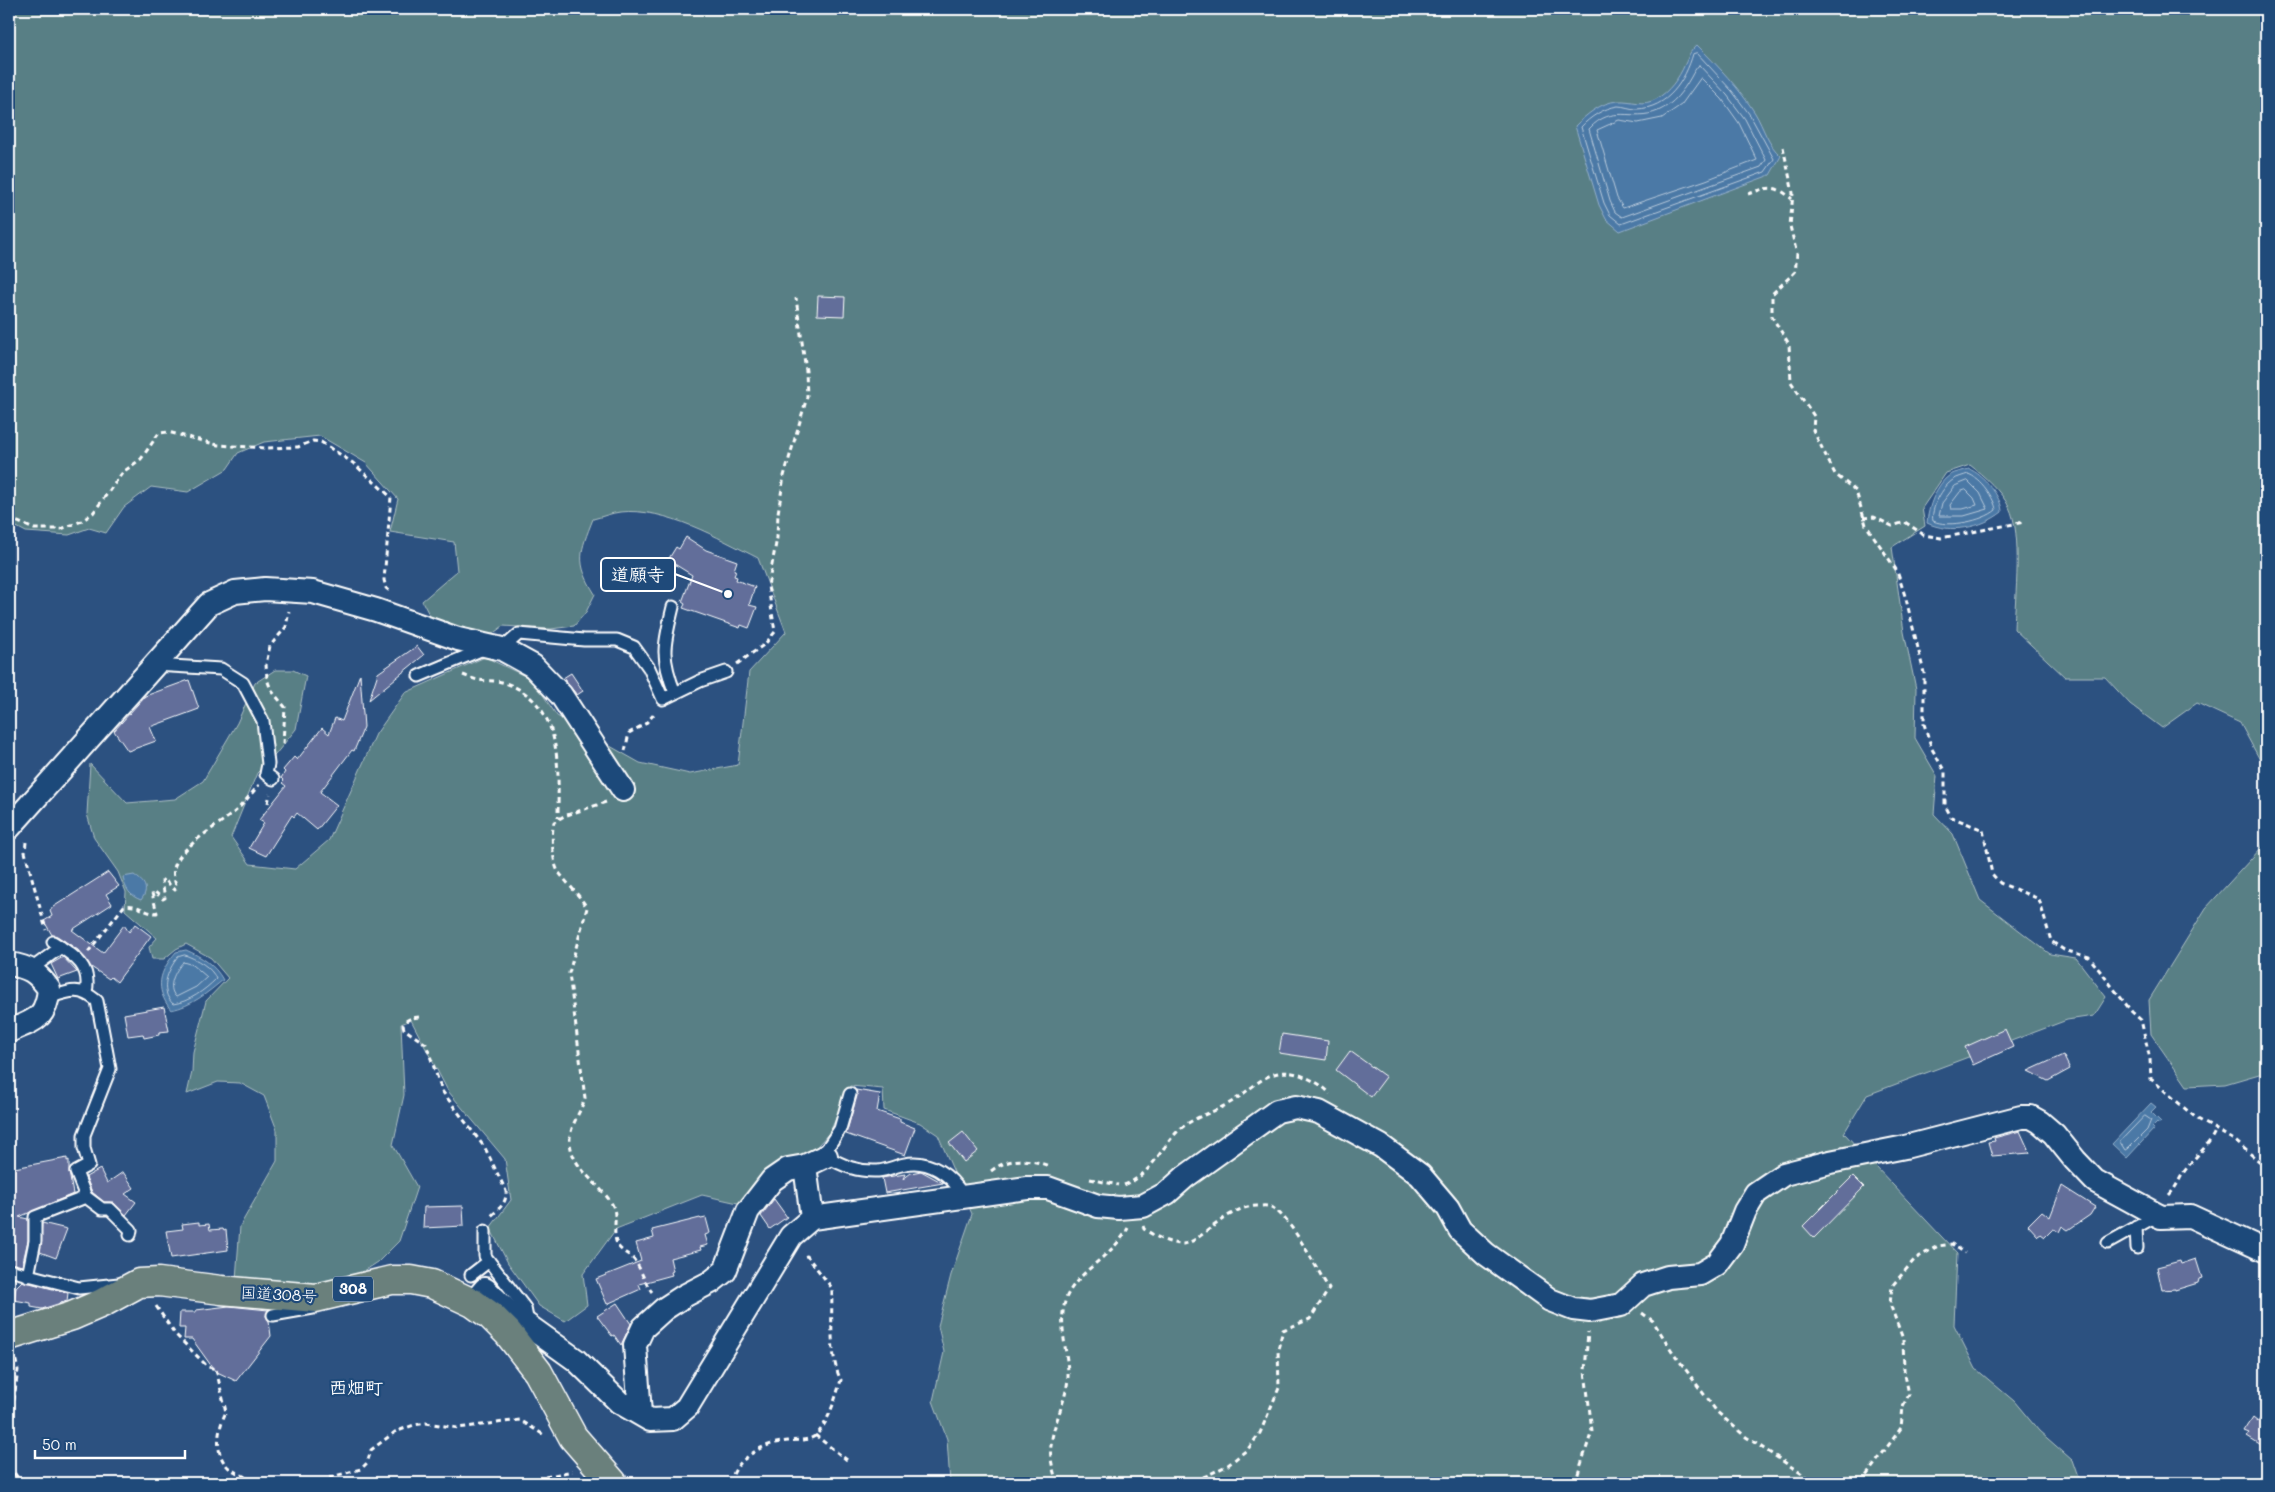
<svg xmlns="http://www.w3.org/2000/svg" width="2275" height="1492" viewBox="0 0 2275 1492" font-family="Mali,'Klee One',sans-serif">
	<style>
		.green { fill: #587f85; stroke: #acbfc2 }
		.water { fill: #4b79a6; stroke: #93afca }
		.lines { fill: none; stroke-linecap: round; stroke-linejoin: round }
		.shore { stroke: #b7c9db; stroke-width: 1 }
		.building { fill: #626e9a; stroke: #fff }
		.lane-casing { stroke: #fff; stroke-width: 15 }
		.street-casing { stroke: #fff; stroke-width: 26 }
		.highway-casing { stroke: #fff; stroke-width: 31 }
		.path { stroke: #fff; stroke-width: 3; stroke-dasharray: 5 4; stroke-linecap: butt }
		.lane { stroke: #1f4a7a; stroke-width: 11 }
		.street { stroke: #1f4a7a; stroke-width: 22 }
		.highway { stroke: #6a807c; stroke-width: 28 }
		.labels { text-anchor: middle; stroke-width: 4.5; stroke-linejoin: round; paint-order: stroke }
		.shield { fill: #1f4a7a; stroke: #bcc9d7; stroke-width: 1 }
		.shield-label { font-size: 15px; font-weight: bold; fill: #fff }
		.street-label { font-size: 16px; fill: #fff; stroke: #1f4a7a }
		.neighbourhood-label { font-size: 18px; font-weight: bold; fill: #fff; stroke: #1f4a7a }
		.leader { fill: none; stroke: #fff; stroke-width: 2 }
		.callout-dot { fill: #fff; stroke: #1f4a7a; stroke-width: 2 }
		.callout { fill: #1f4a7a; stroke: #fff; stroke-width: 2 }
		.callout-label { font-size: 18px; text-anchor: middle; font-weight: bold; fill: #fff }
	</style>
	<rect width="100%" height="100%" fill="#2c5180"/>
	<filter id="ink" filterUnits="userSpaceOnUse"><feTurbulence type="fractalNoise" baseFrequency=".02" numOctaves="2"/><feDisplacementMap in="SourceGraphic" scale="10" xChannelSelector="R" yChannelSelector="G"/><feConvolveMatrix kernelMatrix="1 2 1 2 8 2 1 2 1" color-interpolation-filters="sRGB"/></filter>
	<g filter="url(#ink)">
		<path class="green" d="M9,9h2257v762l-26,-48 -43,-20 -35,25 -32,-24 -25,-27h-40l-51,-48c1,-33 9,-94 -5,-122 -6,-14 -26,-32 -39,-42l-24,8 -24,35 3,18 -33,21 12,85 12,57 -1,49 22,38 -3,38 19,20 27,66 70,54 26,4 30,39 -12,19 -27,4 -200,75 -23,38 113,120 -3,72 22,44 38,32 25,30 33,29 8,23h-1130l-3,-44 -14,-38 11,-49 -6,-26 13,-51 21,-61 -34,-79 -18,-12 -36,-13 -1,-21 -33,-3 -20,46 -22,24 -35,11 -35,36 -36,-8 -86,34 -33,45 4,31 -22,16 -26,-15 -31,-43 -18,-35 21,-28 -6,-41 -57,-68 -37,-71 -10,4 3,71 -11,50 24,42 -18,54 -21,21 -20,13 -38,9 -84,-5 4,-53 37,-65v-31l-13,-34 -24,-13 -22,-1 -31,12 5,-22 1,-20 13,-51 22,-23 -17,-20 -25,-14 -10,5 -12,10h-12l-3,-12 8,-9 -32,-28 1,-18 -8,-20 -24,-34 -7,-24 3,-50 37,39 48,-4 28,-18 34,-58 18,-40 20,-13h18l13,6 -10,53 -21,26 -18,18 -26,64 19,27 45,5 34,-29 47,-106 29,-41 80,-36 48,23 24,36 83,47 50,11 48,-9 11,-93 37,-40 -28,-74c-40,-20 -92,-51 -138,-46 -9,1 -18,5 -27,7 -13,33 -18,43 2,75l-9,18 -12,14 -23,3 -48,-3 -16,12 -54,-16 -11,-21 35,-30 -3,-29 -64,-10 8,-33 -32,-36 -46,-27 -56,6 -26,11 -11,16 -39,23 -37,-5 -27,20 -18,26 -17,-5 -20,7 -43,-3 -17,-9z
			M2266,827v245l-41,12 -38,2 -36,-52 -2,-34 57,-92 56,-61z"/>
		<path class="water" d="M1697,45c20,20 43,44 58,68 9,15 12,31 26,43l-11,19 -150,56 -14,-12 -7,-14 -24,-79c11,-11 26,-24 43,-25 14,-1 25,6 38,-2 13,-7 23,-21 29,-35 4,-8 4,-12 12,-19z
			M1969,469c14,5 33,28 33,43 -20,16 -52,22 -75,11 1,-15 9,-39 23,-48 5,-3 13,-4 19,-6z
			M134,875c10,7 16,13 7,25 -11,-4 -16,-11 -18,-23z
			M186,950c16,7 29,15 37,30 -16,13 -31,26 -52,30 -17,-22 -12,-38 5,-58z
			M2151,1103l5,4 -5,5 10,10 -2,2 -2,-2 -5,5 2,2 -27,29 -15,-14z"/>
		<g class="lines">
			<path class="shore" d="M1697,53l35,38 18,24 24,44 -9,13 -144,52 -11,-9 -6,-12 -23,-76c9,-10 23,-19 37,-21 6,0 12,3 19,3 31,-1 48,-28 56,-55z
				M1699,65l28,30 18,24 21,41 -5,7 -139,50 -7,-5 -5,-11 -21,-72c24,-26 43,-7 69,-18 16,-7 25,-20 33,-34 2,-4 5,-9 8,-12z
				M1701,78l21,21 17,24 18,37 -51,20 -83,28 -6,-10 -20,-68 22,-10 19,3 24,-5 19,-13z
				M1968,474c12,3 27,25 28,36 -13,11 -47,18 -63,11 -3,-12 10,-35 20,-41 4,-3 10,-4 15,-6z
				M1968,481l12,12 8,16 -24,7h-25l3,-13 13,-17z
				M1966,490l8,8 3,7 -14,4h-12l-1,-4 10,-13z
				M185,955c11,4 27,12 31,24 -11,11 -27,23 -43,25 -14,-14 -6,-33 5,-47z
				M183,962l10,3 14,12 -11,10 -20,10c-10,-10 -1,-26 7,-35z
				M2145,1116l6,4 -4,10 -19,19 -3,1 -5,-8z"/>
		</g>
		<path class="building" d="M818,296l27,1 -1,19 -27,-1z
			M686,537l20,13 31,11 -3,9 2,1 -2,5 3,1 -1,3 19,7 -6,18 8,2 -8,21 -8,-3 -1,3 -57,-20 2,-4 -3,-2 10,-27 -24,-15 8,-13 3,2z
			M417,646l7,9 -55,45 9,-27z
			M571,673l12,18 -6,4 -14,-17z
			M360,674l4,53 -10,24 -2,-1 -32,42 17,13 -20,25 -20,-17 -3,4 -2,-2 -26,41 -17,-8 15,-25 -5,-3 27,-34 -4,-3 2,-2 -3,-3 4,-6 -2,-2 11,-13 3,3 25,-32 7,6 6,-16 7,3z
			M189,680l10,29 -49,18 6,14 -28,10 -14,-20 31,-35z
			M108,872l11,14 -13,8 6,10 -40,26 31,23 21,-28 5,7 6,-8 16,12 -34,46 -6,-5 -2,2 -18,-12 -13,-17 -21,-14 -5,-1 -8,-14 8,-5 -2,-5 3,-4z
			M63,957l14,15 -19,7 -7,-15z
			M164,1007l5,24 -10,1v3l-15,3 -1,-4 -15,2 -4,-22z
			M2005,1029l8,18 -40,18 -8,-18z
			M1282,1034l46,7 -2,19 -47,-7z
			M1350,1051l36,26 -15,20 -35,-27z
			M2063,1055l7,14 -22,12 -20,-10z
			M856,1090l24,4 -3,17 23,8v3l15,6 -10,27 -59,-21 11,-38z
			M2020,1131l10,22 -38,3 -4,-14 7,-1 -1,-3z
			M963,1132l15,19 -14,11 -15,-19z
			M67,1158v3l2,-1v12l4,22 -54,23 9,2v21l-6,26 -13,-3v-94z
			M100,1169l7,14 16,-11 11,16 -9,6 11,8 -10,13 -13,-13h-9l-12,-10 -6,-15z
			M921,1171l22,12 -58,10 -3,-15 23,-4 -2,5 8,-6z
			M1853,1176l11,11 -50,51 -11,-12z
			M2062,1186l33,21 -5,8 -22,15 -6,-4 -3,6 -6,-3 -8,8 -4,-3 -3,2 -10,-11 14,-14 8,6z
			M774,1199l13,18 -17,12 -9,-13z
			M463,1206l1,20 -41,2 1,-21z
			M700,1218l1,1 5,-1 4,15 -5,2 3,10 -8,2 1,3 -31,8 3,13 -2,1 1,3 -33,9 2,5 -34,15 -11,-25 45,-18 -5,-18 18,-5 -2,-8z
			M199,1222v3l10,-1 1,6 13,-1 1,2 2,-1 2,20 -57,8 -5,-27 17,-2 -1,-5z
			M42,1223l25,6 -11,29 -16,-6z
			M2196,1259l6,19 -3,1 -1,4 -23,7v-1l-13,1 -5,-23 23,-6 1,3z
			M22,1281l46,12 -1,8 -25,8 -11,-2v-4l-17,-3 2,-13z
			M617,1303l14,21 -10,21 -7,-10 -2,1 -15,-20z
			M229,1306l39,4 -2,6 3,5 2,15 -35,45 -21,-10 -23,-32h-8l1,-11h-6l1,-16h16v-2z
			M2266,1410v39l-19,-12 2,-3 -5,-2 9,-14 5,4z"/>
		<g class="lines">
			<defs>
				<path id="lane" d="M673,607c-9,38 -13,48 2,86
					M502,649l17,-15 65,6h33l17,7 15,21 14,31 37,-18 26,-9
					M155,665l66,4 22,14 20,38 5,43 -2,10 7,5
					M419,676l69,-29
					M53,942c20,13 39,23 33,50
					M30,970l31,-23
					M850,1094l-10,35 -14,21v6c17,10 32,16 52,15 10,-1 17,-5 27,-7 24,-5 46,11 58,31
					M86,1197l16,12h8l21,21 -1,5
					M2136,1227l1,21
					M485,1231v25l40,52 3,15
					M2108,1243l50,-28
					M9,1270l70,18 40,-4
					M471,1275l18,-14
					M28,1276l7,-35v-24l51,-20 -10,-25 13,-7 -5,-17v-13l26,-66 -13,-68c-18,-15 -28,-10 -49,-3
					M273,1315l40,-7"/>
				<path id="street" d="M9,828l200,-224 26,-12 30,-3 48,3 63,18 82,29 44,10 31,17 28,29 62,95
					M9,964c20,3 28,8 40,25 -3,30 -14,31 -40,42
					M805,1166l7,52
					M473,1303l12,-14 24,23 67,48 43,42 31,18 23,-1 14,-12 104,-171 21,-18 215,-30h21l50,18 21,2 24,-2 24,-13 18,-16 92,-66 19,-4 23,5 62,34 39,29 28,33 12,22 26,24 64,46 23,9 17,2 31,-6 22,-20 25,-8 32,-3 17,-10 15,-20 13,-33 11,-18 28,-19 46,-12 75,-15 116,-30h10l9,5 14,12 21,26 20,21 66,36 29,-1 76,35
					M640,1414l-5,-69 8,-17 21,-19 20,-13 27,-14 14,-11 23,-60 24,-31 16,-11 17,-3 21,-10"/>
				<path id="highway" d="M9,1336l63,-20 30,-13 37,-20 20,-1 62,8 95,8 76,-18h19l21,4 41,19 18,13 17,17 30,39 35,65 40,46"/>
			</defs>
			<use href="#lane" class="lane-casing"/>
			<use href="#street" class="street-casing"/>
			<use href="#highway" class="highway-casing"/>
			<path class="path" d="M1783,147l10,46 -3,33 7,28 -2,18 -23,22v23l17,27 2,38 23,34 -1,14 22,44 21,17 10,34 31,46 9,28 18,74v51l8,25 13,23v33l6,12 32,13 9,44 8,9 39,16 12,42 13,9 25,7 43,55 9,8 9,39 1,20 45,39 38,22 32,27
				M1748,194c20,-7 27,-10 44,5
				M9,518l25,11h27l21,-8 11,-8 30,-41 18,-13 18,-26 9,-1 50,13 48,3 32,-1 15,-6 8,1 32,21 38,34 -7,83 2,8 5,4
				M1863,518l11,-1 18,9 13,-4 19,13 17,3 83,-16
				M737,664l28,-20 10,-12 -7,-46 9,-48 1,-25 6,-37 23,-79 -1,-26 -10,-73
				M463,675c5,2 10,4 15,5 11,2 18,-1 30,4 56,22 50,84 50,134
				M283,744l2,-37 -14,-17 -4,-11 -1,-15 4,-18 16,-19 3,-16
				M625,751l4,-18 16,-9 11,-12
				M606,802l-42,14 -10,6c-3,11 -2,39 4,49 9,13 21,23 29,37l-18,65 16,125c-4,14 -16,29 -15,43 1,28 29,41 42,63 7,12 -1,30 6,42 4,6 13,9 17,15 7,10 9,21 17,31
				M268,803l2,-9
				M26,842l-1,10 21,78
				M88,952l36,-46c15,-3 20,8 33,7l-5,-20 3,-1 8,7 2,-1 -3,-17 2,-2 11,11 2,-3c-3,-7 -5,-14 -2,-22 8,-20 41,-38 57,-51 10,-8 18,-19 27,-29
				M419,1017c-7,1 -12,1 -16,8l1,4 22,15 16,47 43,57 21,43c1,13 -7,17 -16,26
				M2261,1068l5,6
				M991,1171c18,-14 37,-13 58,-5
				M1090,1179l28,6
				M1124,1185c29,-11 35,-36 56,-56 14,-12 32,-16 48,-25 27,-15 42,-43 77,-27 9,4 19,9 25,17
				M2169,1195c8,-8 11,-19 18,-27 10,-14 23,-23 29,-39
				M1143,1226l1,3c10,7 25,15 38,15 17,1 45,-39 76,-38 5,0 11,-1 15,2 20,13 43,60 56,81l-19,30 -27,11 -5,19 1,39 -19,45 -12,16 -20,16 -22,11 -21,7
				M156,1306l19,28 33,33 8,2 10,43c-8,16 -13,42 3,56 8,6 17,7 22,15
				M1642,1313l11,8 19,30 45,61 29,25 70,46
				M815,1435l32,25
				M9,1436l9,-66 -3,-13
				M9,1466l13,17
				M241,1483l7,-6
				M322,1483l9,-6 30,-8 6,-6 4,-13 24,-18 19,-7 12,-2 32,5 62,-8 24,15
				M519,1483l53,-12
				M731,1483c1,-10 7,-19 15,-25 13,-11 25,-15 42,-17 8,-1 20,0 27,-5 13,-11 21,-40 26,-56 -12,-21 -9,-67 -9,-92l-25,-32 -5,1
				M1057,1483c-3,-10 -8,-26 -6,-37 2,-25 18,-49 17,-74 -1,-24 -11,-52 -1,-76 13,-27 47,-41 61,-68
				M1575,1483l17,-52 -7,-60 3,-39
				M1861,1483l40,-55 2,-22 6,-12 -5,-24 -1,-31 -13,-35 2,-18 23,-27 23,-13 14,-2 13,9"/>
			<use href="#lane" class="lane"/>
			<use href="#street" class="street"/>
			<use href="#highway" class="highway"/>
		</g>
	</g>
	<g class="labels">
		<rect class="shield" x="333" y="1276.5" width="40" height="25" rx="4"/>
		<g class="shield-label">
			<text x="353" y="1294">308</text>
		</g>
		<g class="street-label">
			<text transform="translate(279 1294) rotate(3)" y="6">国道308号</text>
		</g>
		<g class="neighbourhood-label">
			<text x="356" y="1394">西畑町</text>
		</g>
	</g>
	<path class="leader" d="M728 594L675 574"/>
	<circle class="callout-dot" cx="728" cy="594" r="5"/>
	<rect class="callout" x="601" y="558" width="74" height="33" rx="5"/>
	<g class="callout-label">
		<text x="638" y="581">道願寺</text>
	</g>
	<rect width="2275" height="1492" fill="none" stroke="#1f4a7a" stroke-width="30"/>
	<rect x="15" y="15" width="2245" height="1462" fill="none" stroke="#fff" stroke-width="2" filter="url(#ink)"/>
	<path d="M35 1450v8h150v-8" fill="none" stroke="#ffffff" stroke-width="2.5"/>
	<text x="42" y="1450" font-size="15" fill="#ffffff" stroke="#1f4a7a" stroke-width="4" paint-order="stroke">50 m</text>
</svg>
